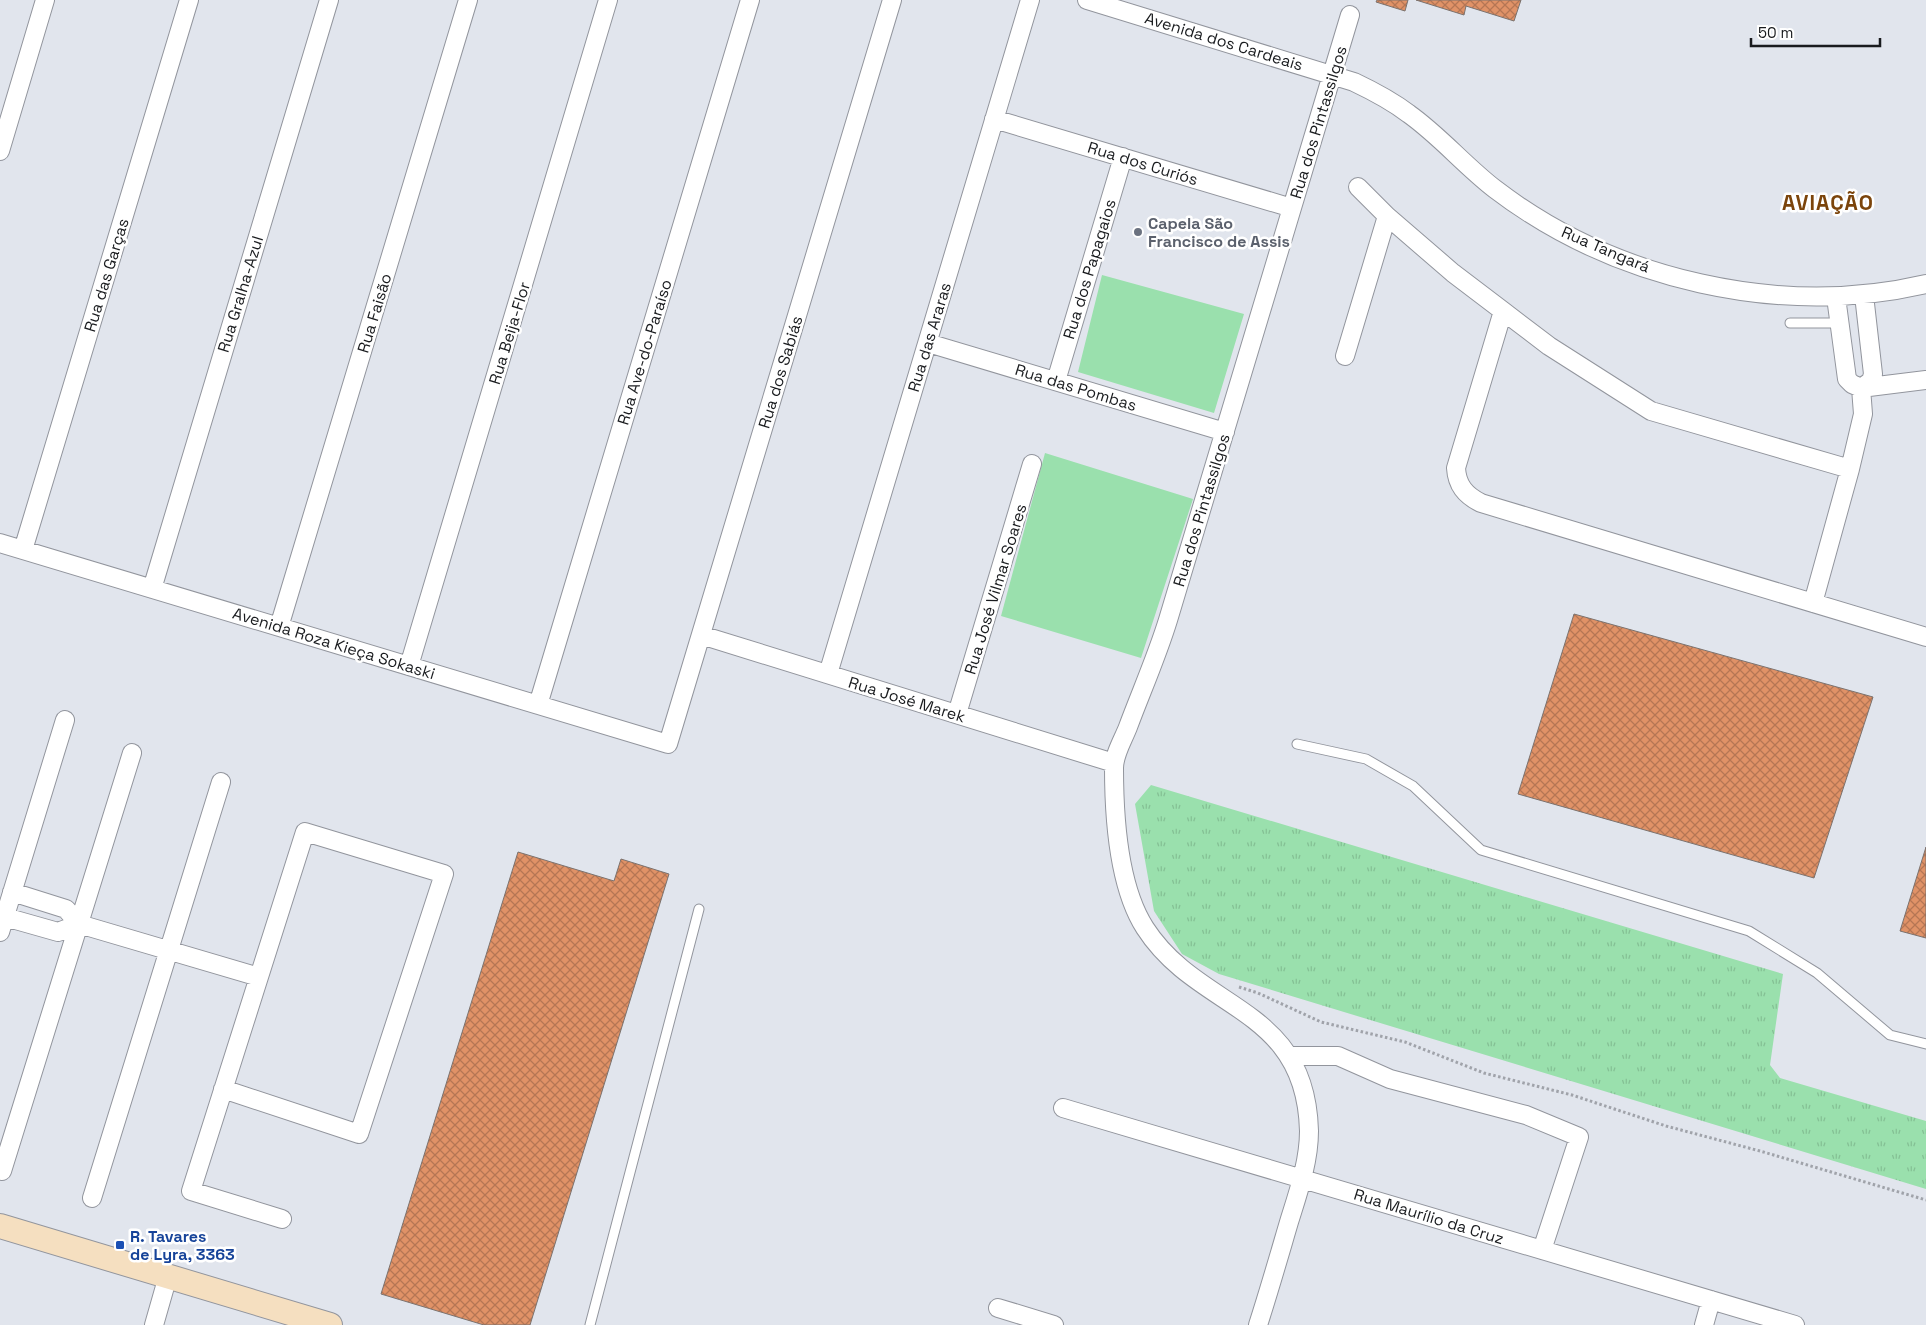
<svg xmlns="http://www.w3.org/2000/svg" width="1926" height="1325" viewBox="0 0 1926 1325" font-family="'Space Grotesk',sans-serif">
	<style>
		.grass { fill: url(#grass-tufts) }
		.park { fill: #9ae0ad }
		.building { fill: url(#building-cross-hatch); stroke: #7b726e }
		.lines { fill: none; stroke-linecap: round; stroke-linejoin: round }
		.service-casing { stroke: #92959d; stroke-width: 11 }
		.minor-casing { stroke: #92959d; stroke-width: 20 }
		.secondary-casing { stroke: #92959d; stroke-width: 26 }
		.path { stroke: #a0a3aa; stroke-width: 3; stroke-dasharray: 2.5 2.5; stroke-linecap: butt }
		.service { stroke: #fff; stroke-width: 9 }
		.minor { stroke: #fff; stroke-width: 18 }
		.secondary { stroke: #f5dfc0; stroke-width: 24 }
		.worship-dot { fill: #6b7280; stroke: #fff; stroke-width: 2 }
		.transit-dot { fill: #1a4fb4; stroke: #fff; stroke-width: 2 }
		.labels { text-anchor: middle; stroke-width: 5; stroke-linejoin: round; paint-order: stroke }
		.street-label { font-size: 16px; fill: #191b1e; stroke: #fff }
		.worship-label { font-size: 16px; font-weight: bold; fill: #5b616d; stroke: #fff; text-anchor: start }
		.transit-label { font-size: 16px; font-weight: bold; fill: #164399; stroke: #fff; text-anchor: start }
		.district-label { font-size: 21px; font-weight: bold; letter-spacing: 1px; fill: #7b440b; stroke: #fff }
	</style>
	<defs>
		<pattern id="grass-tufts" width="24" height="20" patternUnits="userSpaceOnUse" patternTransform="scale(1.25)"><rect width="24" height="20" fill="#9ae0ad"/><path d="M3 7l-1-3M5 7V3M7 7l1-3M15 17l-1-3M17 17v-4M19 17l1-3" fill="none" stroke="#84c094"/></pattern>
		<pattern id="building-cross-hatch" width="8" height="8" patternUnits="userSpaceOnUse" patternTransform="scale(1.25)"><rect width="8" height="8" fill="#e09267"/><path d="M0 0l8 8M0 8l8-8" fill="none" stroke="#b57654"/></pattern>
	</defs>
	<rect width="100%" height="100%" fill="#e1e5ed"/>
	<path class="grass" d="M1151,785l632,189 -13,91 10,13 146,43v68l-707,-215 -37,-20 -28,-43 -19,-107z"/>
	<path class="park" d="M1102,275l142,39 -30,99 -136,-41z
		M1045,453l148,46 -52,159 -140,-42z"/>
	<path class="building" d="M1377,0h31l-3,11 -29,-9z
		M1416,0h105l-7,21 -48,-15 -2,9z
		M1574,614l299,83 -59,181 -296,-84z
		M1926,847v91l-26,-7z
		M518,852l96,29 7,-22 48,15 -139,451h-46l-103,-31z"/>
	<g class="lines">
		<defs>
			<path id="service" d="M1790,323h50
				M1297,744l69,15 47,27 68,64 268,81 68,42 73,62 36,9
				M590,1325l109,-416"/>
			<path id="minor" d="M1087,0l267,82c19,9 38,19 55,32 31,22 56,52 86,75 119,91 285,129 431,95
				M994,119l298,89
				M0,151l45,-151
				M1358,187l29,29 66,57 50,38 46,35 102,65 199,58
				M1836,297l11,82 5,5 9,4 65,-8
				M1503,311l-47,157c1,17 9,27 25,35l445,134
				M928,343l297,89
				M1345,356l42,-140
				M1056,381l67,-224
				M1861,388l10,-7 2,-7 -9,-79
				M0,543l668,201 224,-744
				M23,550l166,-550
				M152,589l177,-589
				M1813,603l37,-134 13,-55 -2,-26
				M279,627l189,-627
				M701,635l413,128
				M409,666l199,-666
				M828,674l202,-674
				M538,705l212,-705
				M957,714l75,-250
				M12,892l54,17 13,15 180,53
				M5,917l53,15 21,-8
				M0,932l65,-212
				M1289,1056h49l52,23 136,36 53,22 -37,113
				M223,1089l136,45 85,-260 -139,-42 -114,359 91,28
				M1063,1108l732,217
				M2,1171l130,-418
				M92,1198l129,-416
				M998,1308l56,17
				M154,1325l14,-49
				M1258,1325c11,-34 21,-69 31,-103 9,-29 20,-60 20,-91 -3,-126 -110,-119 -164,-203 -27,-42 -31,-111 -31,-160 0,-14 9,-28 14,-41 13,-35 29,-71 40,-107 61,-202 121,-404 182,-605
				M1704,1325l7,-25"/>
			<path id="secondary" d="M0,1226l330,99"/>
		</defs>
		<use href="#service" class="service-casing"/>
		<use href="#minor" class="minor-casing"/>
		<use href="#secondary" class="secondary-casing"/>
		<path class="path" d="M1239,987l19,6 63,29 84,20 79,31 88,22 94,31 94,25 166,49"/>
		<use href="#service" class="service"/>
		<use href="#minor" class="minor"/>
		<use href="#secondary" class="secondary"/>
	</g>
	<circle class="worship-dot" cx="1138" cy="232" r="5"/>
	<rect class="transit-dot" x="115" y="1240" width="10" height="10" rx="2.5"/>
	<g class="labels">
		<g class="street-label">
			<text transform="translate(1224 41) rotate(17)" y="6">Avenida dos Cardeais</text>
			<text transform="translate(1318 122) rotate(-73)" y="6">Rua dos Pintassilgos</text>
			<text transform="translate(1143 163) rotate(17)" y="6">Rua dos Curiós</text>
			<text transform="translate(1606 249) rotate(23)" y="6">Rua Tangará</text>
			<text transform="translate(1089 269) rotate(-73)" y="6">Rua dos Papagaios</text>
			<text transform="translate(106 275) rotate(-73)" y="6">Rua das Garças</text>
			<text transform="translate(240 294) rotate(-73)" y="6">Rua Gralha-Azul</text>
			<text transform="translate(374 313) rotate(-73)" y="6">Rua Faisão</text>
			<text transform="translate(509 333) rotate(-73)" y="6">Rua Beija-Flor</text>
			<text transform="translate(929 337) rotate(-73)" y="6">Rua das Araras</text>
			<text transform="translate(644 352) rotate(-73)" y="6">Rua Ave-do-Paraíso</text>
			<text transform="translate(780 372) rotate(-73)" y="6">Rua dos Sabiás</text>
			<text transform="translate(1076 387) rotate(17)" y="6">Rua das Pombas</text>
			<text transform="translate(1201 510) rotate(-73)" y="6">Rua dos Pintassilgos</text>
			<text transform="translate(995 589) rotate(-73)" y="6">Rua José Vilmar Soares</text>
			<text transform="translate(334 643) rotate(17)" y="6">Avenida Roza Kieça Sokaski</text>
			<text transform="translate(907 699) rotate(17)" y="6">Rua José Marek</text>
			<text transform="translate(1429 1216) rotate(17)" y="6">Rua Maurílio da Cruz</text>
		</g>
		<g class="worship-label">
			<text x="1148" y="229">Capela São<tspan x="1148" dy="18">Francisco de Assis</tspan></text>
		</g>
		<g class="transit-label">
			<text x="130" y="1242">R. Tavares<tspan x="130" dy="18">de Lyra, 3363</tspan></text>
		</g>
		<g class="district-label">
			<text x="1828" y="210">AVIAÇÃO</text>
		</g>
	</g>
	<path d="M1751 38v8h129v-8" fill="none" stroke="#191b1e" stroke-width="2.5"/>
	<text x="1758" y="38" font-size="15" fill="#191b1e" stroke="#ffffff" stroke-width="4" paint-order="stroke">50 m</text>
</svg>
